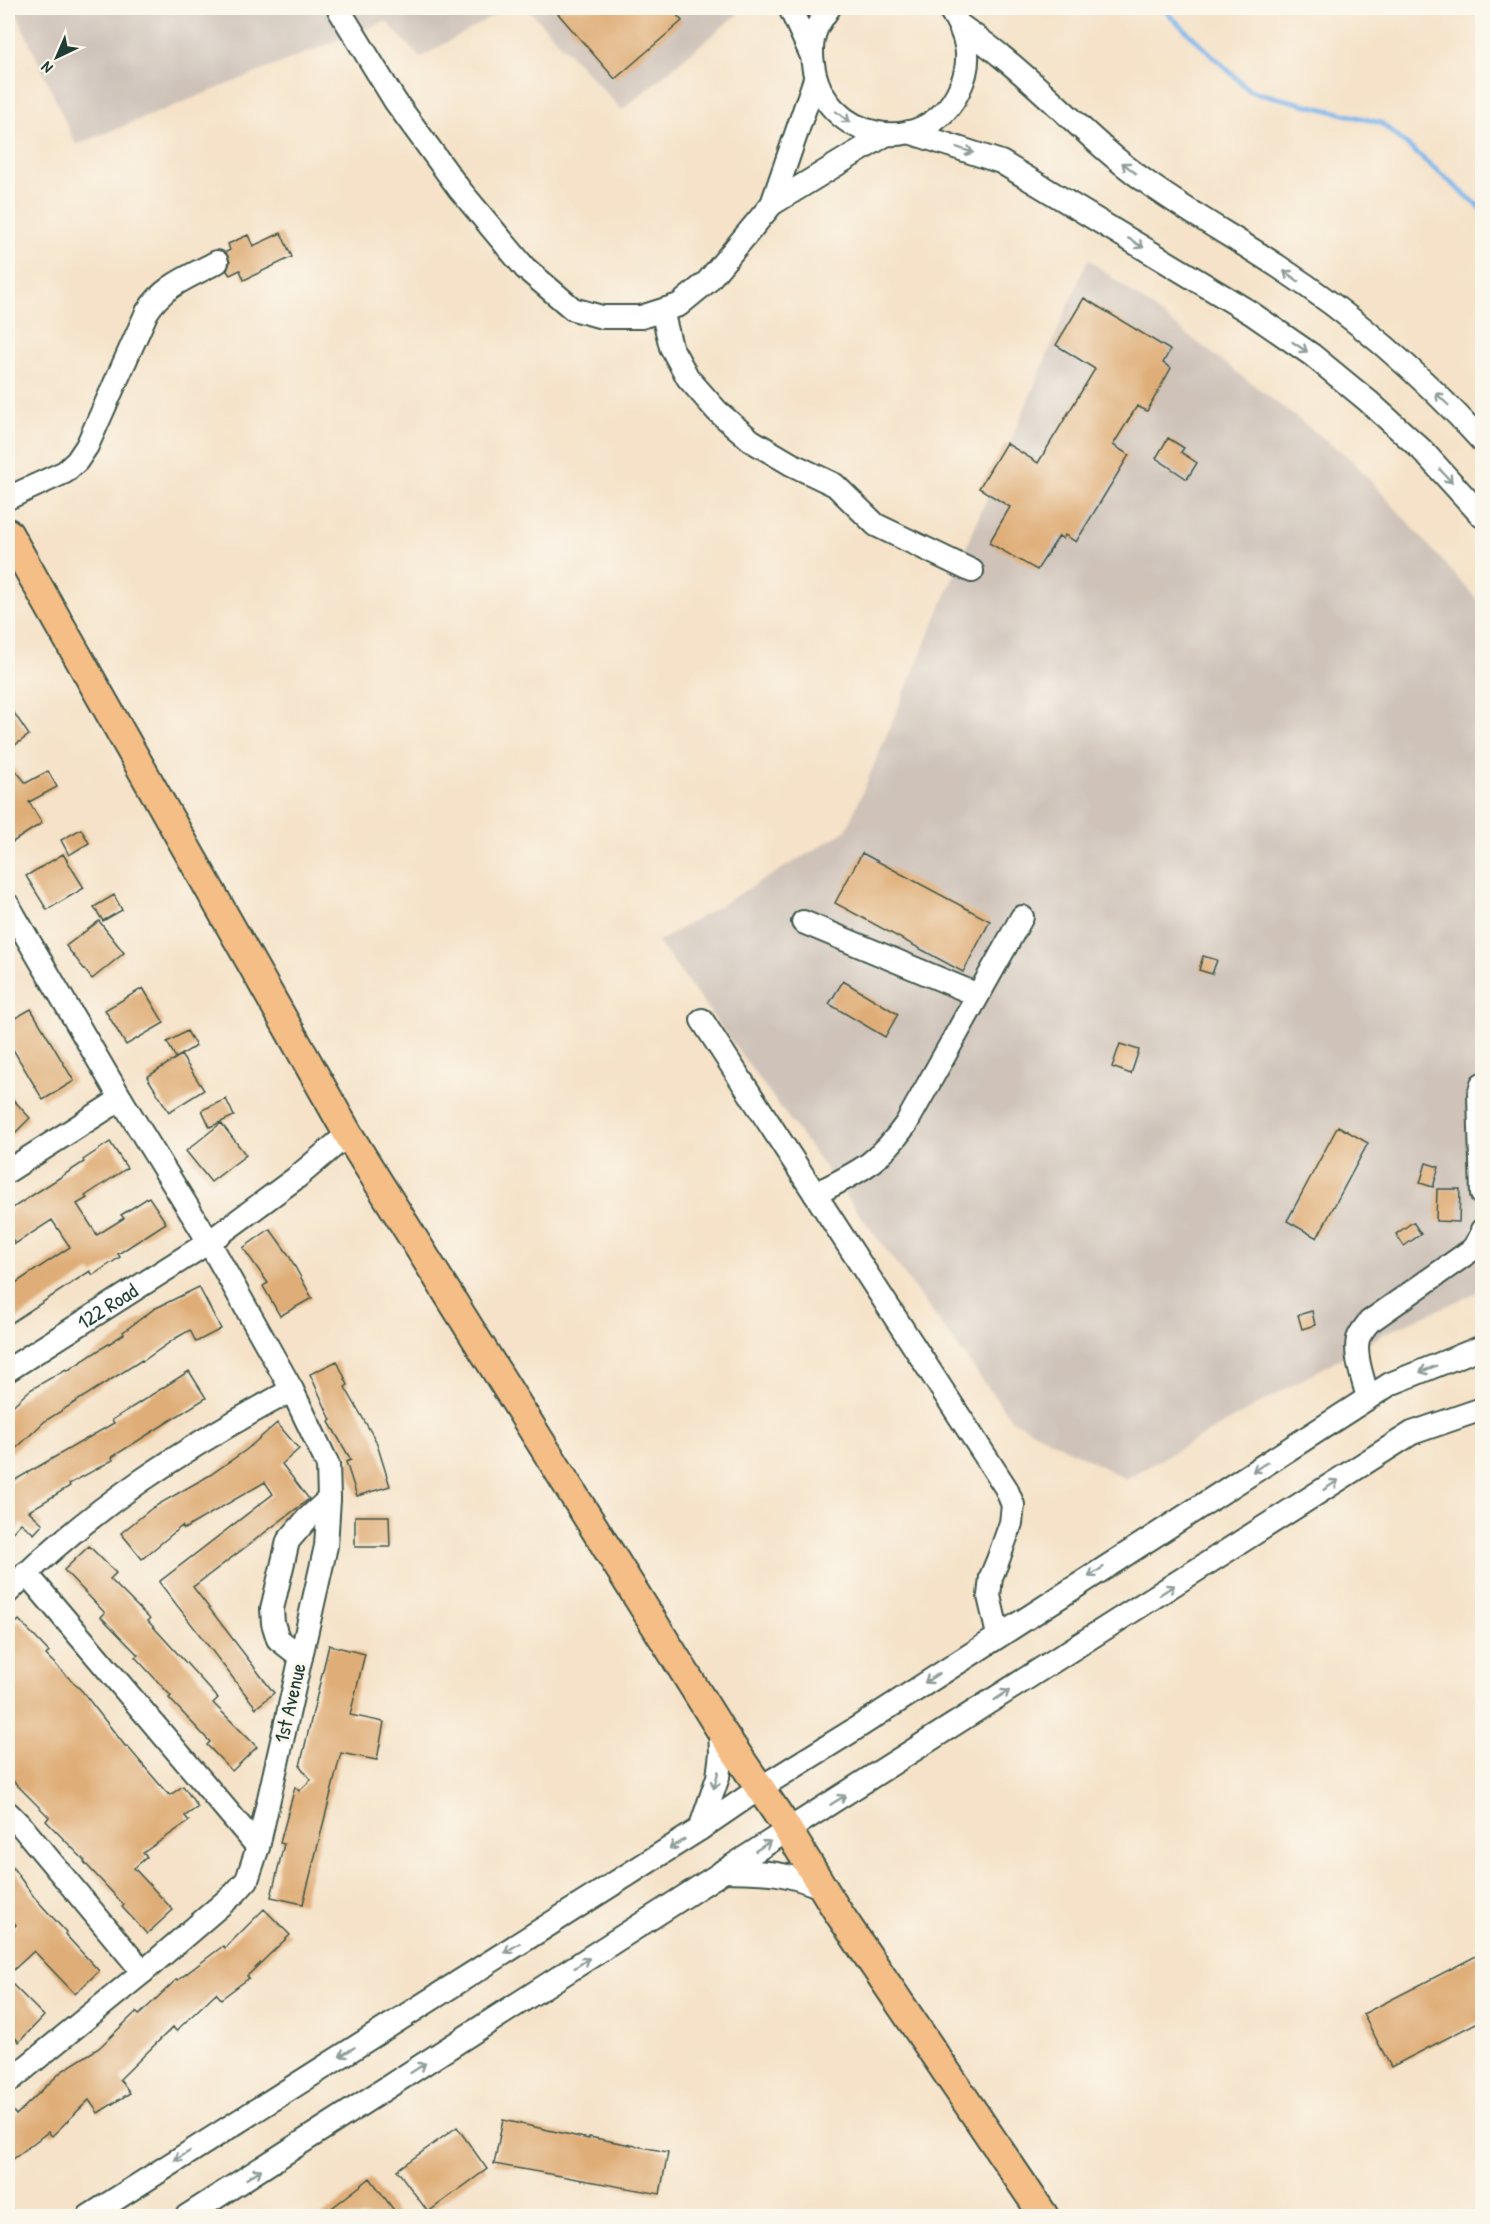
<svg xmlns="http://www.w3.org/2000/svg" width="1490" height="2224" viewBox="0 0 1490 2224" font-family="'Patrick Hand',sans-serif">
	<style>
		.industrial { fill: #cec2b9 }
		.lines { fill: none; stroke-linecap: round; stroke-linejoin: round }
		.stream { stroke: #79b4eb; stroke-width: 5 }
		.building { fill: #dfad77 }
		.minor-casing { stroke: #3f564a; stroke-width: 26 }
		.major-casing { stroke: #3f564a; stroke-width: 32 }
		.minor { stroke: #fff; stroke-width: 22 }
		.major { stroke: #f5be86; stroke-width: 28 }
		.oneway { stroke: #8f9e9a }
		.labels { text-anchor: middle; stroke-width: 6; stroke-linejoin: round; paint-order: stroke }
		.street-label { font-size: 21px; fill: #1f3d34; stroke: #fbf7ec }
	</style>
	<rect width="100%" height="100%" fill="#fbf7ec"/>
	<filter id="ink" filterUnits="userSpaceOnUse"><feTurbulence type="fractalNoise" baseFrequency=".0167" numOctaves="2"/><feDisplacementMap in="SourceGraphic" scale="12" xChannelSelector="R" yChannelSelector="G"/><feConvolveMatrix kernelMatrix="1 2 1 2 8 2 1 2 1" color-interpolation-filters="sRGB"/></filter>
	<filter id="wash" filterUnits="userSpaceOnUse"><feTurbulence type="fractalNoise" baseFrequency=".008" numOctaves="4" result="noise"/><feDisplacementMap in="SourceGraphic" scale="24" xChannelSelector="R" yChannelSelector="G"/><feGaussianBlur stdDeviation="1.35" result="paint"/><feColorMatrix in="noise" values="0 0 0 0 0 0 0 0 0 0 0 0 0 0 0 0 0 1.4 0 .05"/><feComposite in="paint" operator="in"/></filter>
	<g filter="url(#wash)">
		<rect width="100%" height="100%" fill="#f5e2c8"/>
		<path class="industrial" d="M14,8h493l-87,50 -34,-37 -310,124z
			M527,8h218l-123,102z
			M1088,259l264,201 130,145v685l-97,43 -259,146 -114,-59 -354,-478 188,-111z"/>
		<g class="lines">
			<path class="stream" d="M1162,8l88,83 131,32 101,86"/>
		</g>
		<g id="blocks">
			<path class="building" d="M553,8h118l11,13 -67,58z
				M281,233l11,24 -48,23 -4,-10 -10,5 -3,-4 3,-9 -4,-10 4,-2 -2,-6 20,-9 5,11z
				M1084,298l86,52 -7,13 8,5 -24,43 -10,-5 -24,39 16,10 -53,87 -11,-7 -2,4 -4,-3 -22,34 -48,-27 21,-36 -31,-19 27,-45 32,20 57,-94 -39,-24z
				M1168,438l16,10 -3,4 16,11 -10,16 -31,-21z
				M8,704l21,31 -21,15z
				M8,761l18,22 22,-12 9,16 -28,15 13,21 -34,22z
				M81,829l8,14 -20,12 -8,-15z
				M862,853l128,68 -27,51 -128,-69z
				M63,854l21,34 -37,22 -21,-34z
				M114,895l8,15 -19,11 -9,-14z
				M99,921l25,32 -32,26 -26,-33z
				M1203,956l14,4 -5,14 -13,-4z
				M843,981l55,33 -13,23 -56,-33z
				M143,988l21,35 -38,22 -21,-35z
				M31,1009l43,72 -31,19 -35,-59v-19z
				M187,1031l9,15 -20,12 -9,-16z
				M1120,1044l19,6 -8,24 -19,-7z
				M181,1055l23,35 -35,22 -22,-35z
				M8,1094l22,24 -22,22z
				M226,1099l8,17 -24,11 -8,-17z
				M221,1123l25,32 -35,27 -25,-31z
				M1338,1126l30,17 -51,95 -30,-17z
				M110,1142l17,26 -42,28 2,2 -10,6 20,31 27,-17 -3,-3 28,-18 17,26 -48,31 2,3 -27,18 -3,-4 -82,54v-37l62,-41 -18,-27 -37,24 -7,-12v-21l76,-49 -1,-2z
				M1426,1163l13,4 -6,20 -13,-4z
				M1437,1189h23l-1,33 -23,-1z
				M1413,1222l8,12 -17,12 -8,-12z
				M270,1229l18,25 24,44 -32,18 -17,-30 5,-3 -25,-35z
				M199,1287l22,42 -25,13 -6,-12 -14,8 -33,23 -1,-1 -97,61 -37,35v-46l22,-20 36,-21 1,2 57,-37 -1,-2 31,-23z
				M1312,1311l3,14 -13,4 -4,-14z
				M337,1361l11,24 -3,2 31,54 14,45 -33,10 -11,-34 5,-2 -22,-38 2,-2 -21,-46z
				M189,1371l17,27 -94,59 1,3 -44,24 1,2 -41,25 14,13 -9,10 -13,-11 -13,14v-53l106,-61 -2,-3z
				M277,1423l22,26 -17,15 27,35 -116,88 81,106 -18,15 -97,-126 114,-88 -8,-12 -81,47 -2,-3 -40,33 -21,-26 31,-25 58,-33 36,-25z
				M355,1516h34l1,31h-35z
				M89,1546l27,27 -6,6 40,40 -2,2 70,77 -5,5 44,44 -25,24 -25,-26 3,-3 -41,-44 2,-2 -36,-39 3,-2 -37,-38 4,-4 -41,-43z
				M19,1620l30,32 -3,3 36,36 44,56 1,-1 39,46 4,3 13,-9 15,21 -13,9 4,5 -46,32 4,4 -13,11 39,42 -26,24 -25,-27 2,-2 -40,-43 1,-1 -39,-40 3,-4 -41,-41v-145z
				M329,1645l36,9 -15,61 34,7 -7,38 -36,-7 -38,151 -32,-7 13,-53 -4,-1 15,-56 4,4 12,-11 -11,-14z
				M8,1861l26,36 32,35 -1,2 34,37 -24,23 -41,-43 -26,24v-42l8,-8 -8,-10z
				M264,1909l26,26 -43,41 2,2 -28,21 -5,-6 -40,38 -3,-4 -53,52 10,14 -32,20 -9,-13 -37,36 -4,-4 -40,31v-59l8,11 46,-44 37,-23 37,-36 3,3 38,-36 1,1 45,-34 2,2z
				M1482,1953v67l-91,47 -28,-53z
				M8,1980l36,36 -25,26 -11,-12z
				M503,2120l86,19v-2l79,15 -8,42 -166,-30z
				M457,2127l30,42 -59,43 -31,-42z
				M370,2178l29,39h-79l39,-30z"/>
		</g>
	</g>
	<g filter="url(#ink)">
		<use href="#blocks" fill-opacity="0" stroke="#3f564a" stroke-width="1.5"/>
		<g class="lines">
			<defs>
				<g id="minor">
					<path d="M338,8l57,93 65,89 65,78 48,41 29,8h39l38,-12 28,-23 65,-78 113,-69"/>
					<path d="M790,8l21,46"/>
					<path d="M829,8c-4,6 -9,13 -12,19 -5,11 -6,25 -4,37 10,77 112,98 146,26 15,-30 8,-56 -10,-82"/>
					<path d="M961,26c14,10 27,19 40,30 50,40 92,88 144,125 43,31 90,57 134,86 75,49 143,108 203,174"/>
					<path d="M909,132l92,30 250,151 61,42 56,46 54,49 60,66"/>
					<path d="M772,204l43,-125"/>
					<path d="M662,311l9,36 17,31 29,33 35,30 39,23 44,21 41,40 96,46"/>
					<path d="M8,498l57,-26 12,-11 10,-15 60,-134c17,-27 42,-35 70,-50"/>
					<path d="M8,905l113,194 88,143 83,148 36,75 1,34 -3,47 -68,301 -11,33 -12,13 -92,79 -135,110"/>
					<path d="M803,922l175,73"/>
					<path d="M702,1020l304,468 7,17 -2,18 -13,37 -7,17 -2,19 9,39"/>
					<path d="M1482,1084l-3,11 3,99"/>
					<path d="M8,1171l113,-72"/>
					<path d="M815,1194c43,-22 63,-30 91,-70l116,-207"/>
					<path id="s1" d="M8,1370l201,-128 87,-64 52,-44"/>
					<path d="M1368,1398c-4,-17 -14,-41 -10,-59 2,-6 7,-12 11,-17l104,-73 9,-15v-4"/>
					<path d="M26,1573l232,274"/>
					<path d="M8,1592c82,-84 181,-147 284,-202"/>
					<path d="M301,1657l-23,-18 -5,-16 -1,-14 16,-68 19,-22 22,-20"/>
					<path d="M8,1813l15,15 120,144"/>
					<path d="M700,1829l18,-52 3,-24 -1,-24"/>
					<path d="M723,1871c42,1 61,0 100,17"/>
					<path d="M89,2216l611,-387 60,-41 92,-57 538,-347 92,-37"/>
					<path d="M187,2216l601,-386 624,-397 70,-24"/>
				</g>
				<path id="major" d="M8,533l340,601 372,595 61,90 55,90 208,307"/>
			</defs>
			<use href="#minor" class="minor-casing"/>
			<use href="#major" class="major-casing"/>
			<use href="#minor" class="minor"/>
			<use href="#major" class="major"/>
		</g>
		<defs><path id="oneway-shaft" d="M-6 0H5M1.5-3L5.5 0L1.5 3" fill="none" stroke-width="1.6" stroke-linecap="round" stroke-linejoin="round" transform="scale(1.5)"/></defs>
		<g class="oneway">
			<use href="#oneway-shaft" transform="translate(843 117) rotate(38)"/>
			<use href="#oneway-shaft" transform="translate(965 150) rotate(18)"/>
			<use href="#oneway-shaft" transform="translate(1129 168) rotate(-142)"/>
			<use href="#oneway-shaft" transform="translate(1136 243) rotate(31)"/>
			<use href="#oneway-shaft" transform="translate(1291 276) rotate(-145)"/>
			<use href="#oneway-shaft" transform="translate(1300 347) rotate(34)"/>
			<use href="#oneway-shaft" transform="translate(1442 399) rotate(-136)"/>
			<use href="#oneway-shaft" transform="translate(1446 476) rotate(47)"/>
			<use href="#oneway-shaft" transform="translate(1428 1369) rotate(158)"/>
			<use href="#oneway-shaft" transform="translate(1260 1467) rotate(147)"/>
			<use href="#oneway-shaft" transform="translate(1331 1485) rotate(-33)"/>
			<use href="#oneway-shaft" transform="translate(1096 1572) rotate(147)"/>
			<use href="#oneway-shaft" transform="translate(1167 1590) rotate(-33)"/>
			<use href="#oneway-shaft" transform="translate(932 1678) rotate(147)"/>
			<use href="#oneway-shaft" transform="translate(1002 1695) rotate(-33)"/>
			<use href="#oneway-shaft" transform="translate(716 1780) rotate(105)"/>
			<use href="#oneway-shaft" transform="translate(838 1800) rotate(-32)"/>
			<use href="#oneway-shaft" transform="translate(677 1844) rotate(148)"/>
			<use href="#oneway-shaft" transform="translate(763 1846) rotate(-33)"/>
			<use href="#oneway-shaft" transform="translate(512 1948) rotate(148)"/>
			<use href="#oneway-shaft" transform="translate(582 1963) rotate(-33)"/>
			<use href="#oneway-shaft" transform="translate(347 2052) rotate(148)"/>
			<use href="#oneway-shaft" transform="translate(418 2068) rotate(-33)"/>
			<use href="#oneway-shaft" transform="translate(182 2156) rotate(148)"/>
			<use href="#oneway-shaft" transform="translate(254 2174) rotate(-33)"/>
		</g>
	</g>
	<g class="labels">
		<g class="street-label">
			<text dy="7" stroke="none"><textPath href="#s1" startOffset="118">122 Road</textPath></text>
			<text transform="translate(290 1703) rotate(-77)" y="7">1st Avenue</text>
		</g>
	</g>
	<rect width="1490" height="2224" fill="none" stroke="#fbf7ec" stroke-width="30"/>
	<g transform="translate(57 57) rotate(224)" stroke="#fbf7ec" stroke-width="4.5" paint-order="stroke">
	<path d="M0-4.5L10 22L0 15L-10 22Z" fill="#1f3d34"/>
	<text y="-9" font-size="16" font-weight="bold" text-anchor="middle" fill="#1f3d34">N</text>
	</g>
</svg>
